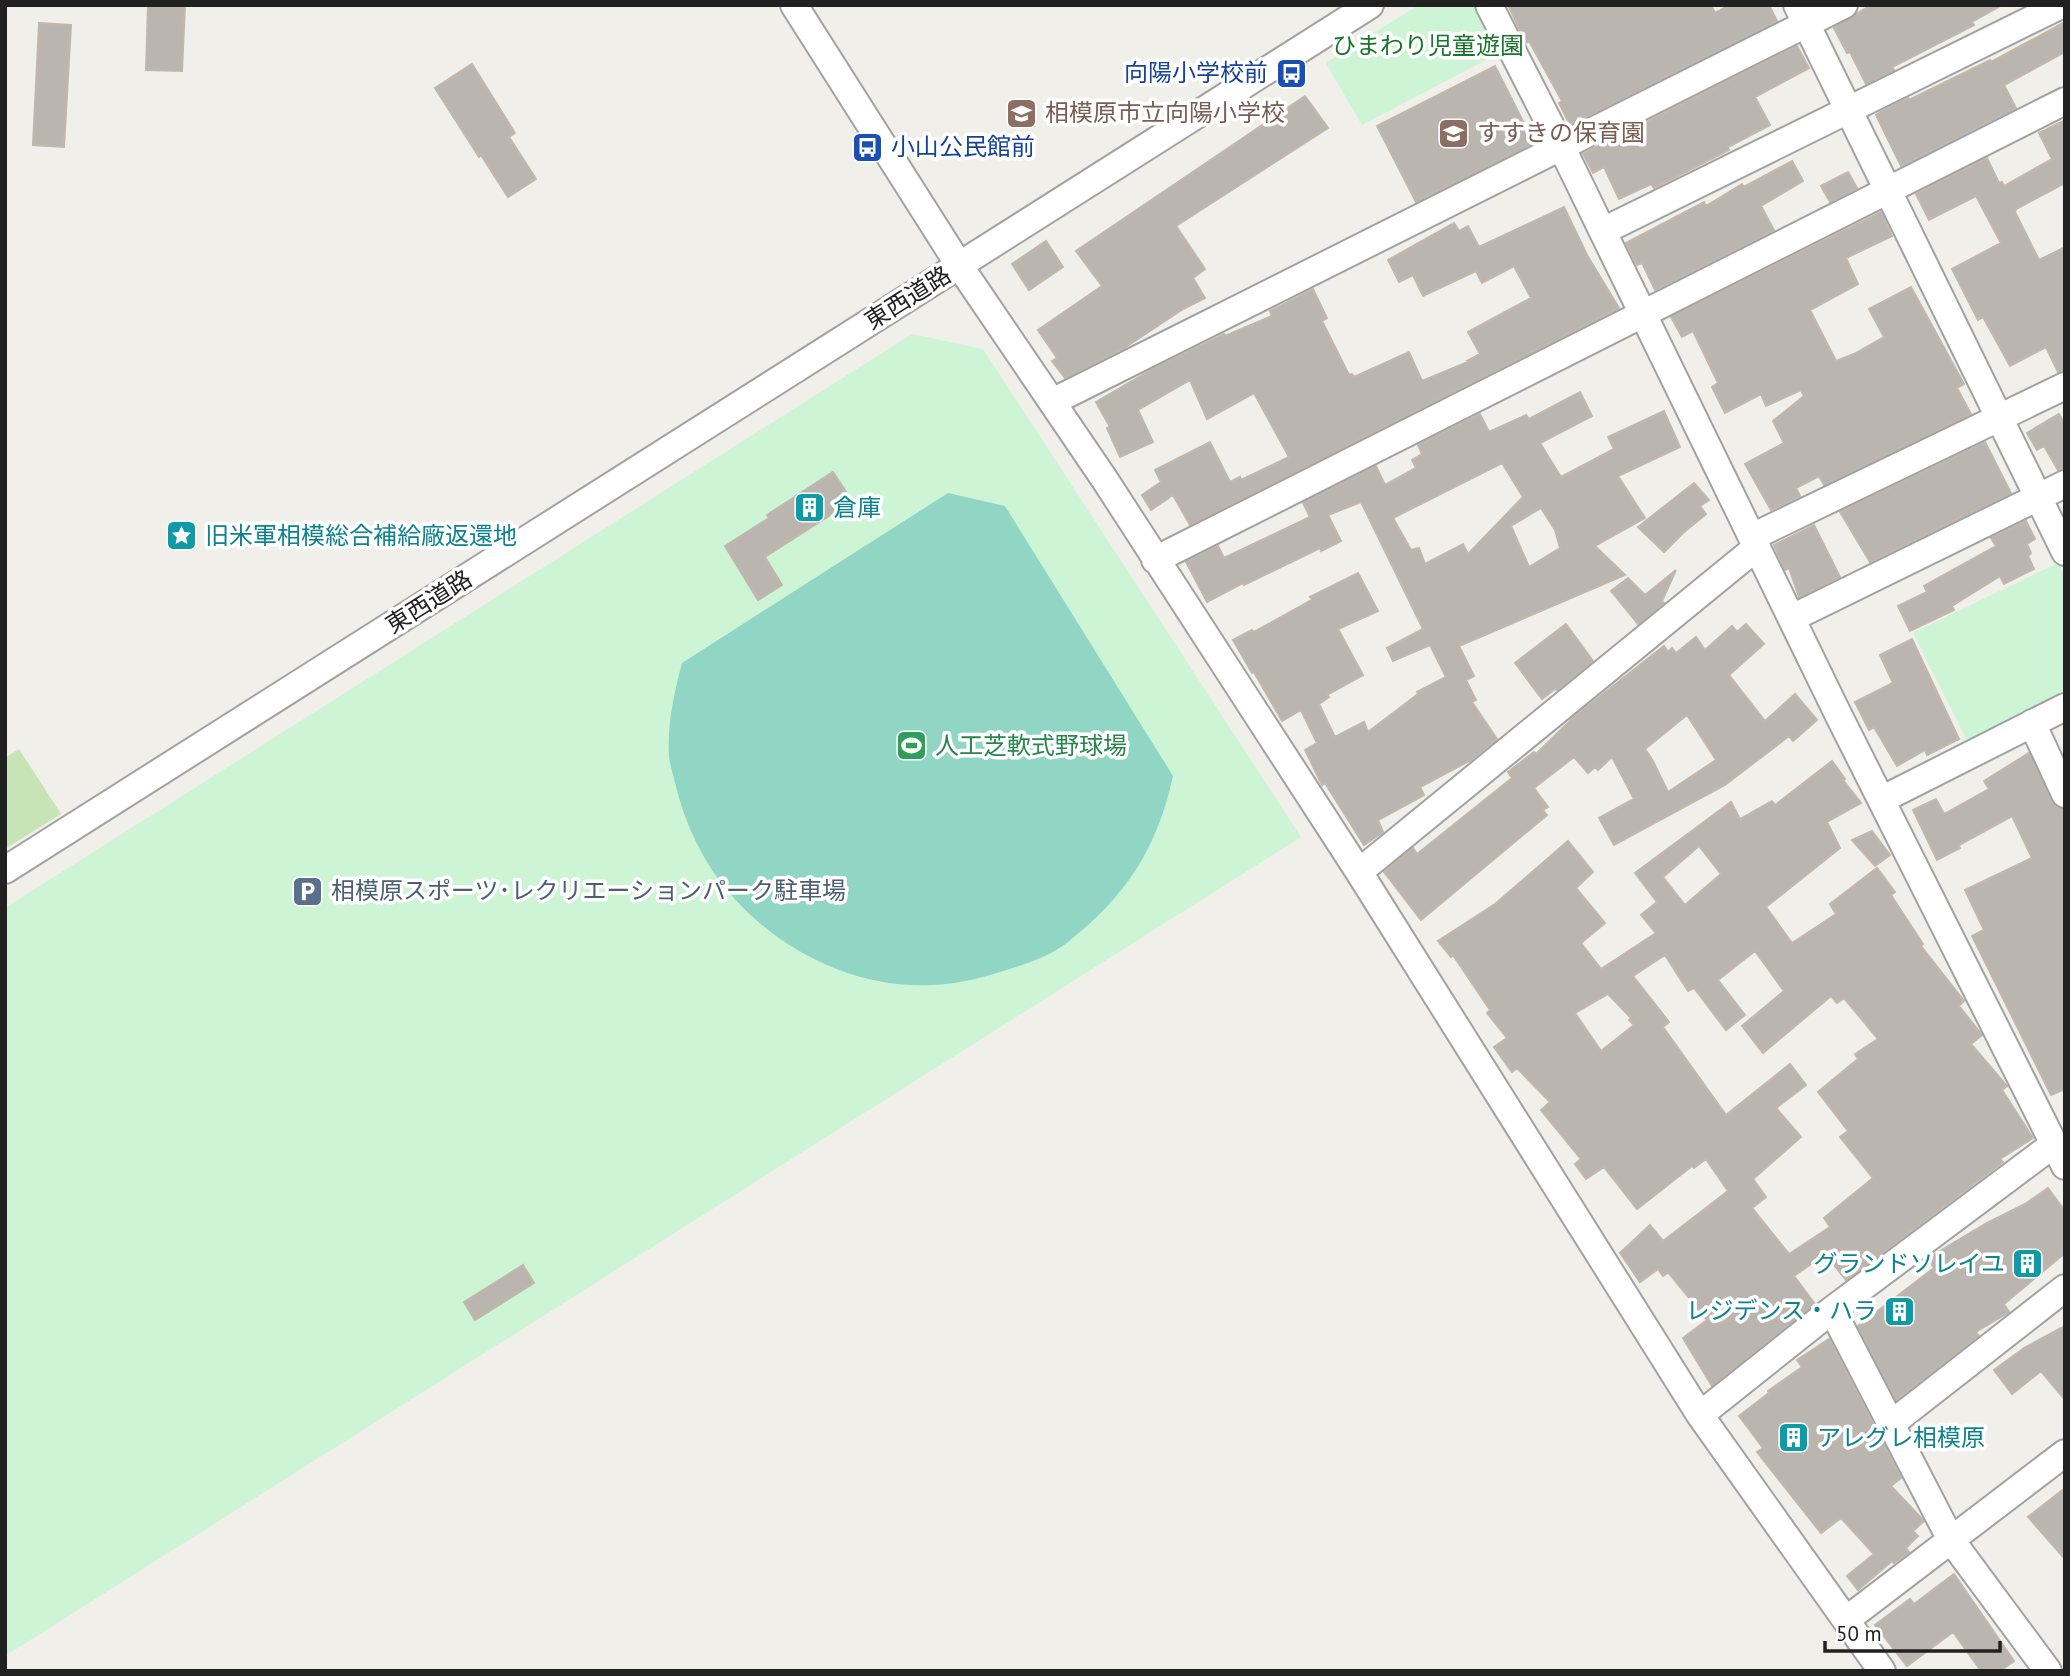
<svg xmlns="http://www.w3.org/2000/svg" width="2070" height="1676" viewBox="0 0 2070 1676" font-family="'PT Sans','Noto Sans JP',sans-serif">
	<style>
		.grass { fill: #c6e4b6 }
		.park { fill: #ccf4d5 }
		.pitch { fill: #91d6c4 }
		.building { fill: #bab5af; stroke: #c1b8ad; stroke-width: 2; fill-rule: evenodd }
		.lines { fill: none; stroke-linecap: round; stroke-linejoin: round }
		.minor-casing { stroke: #a2a2a2; stroke-width: 30 }
		.minor { stroke: #fff; stroke-width: 26 }
		.labels { text-anchor: middle; stroke-width: 7; stroke-linejoin: round; paint-order: stroke }
		.park-label { font-size: 24px; fill: #19752d; stroke: #fff }
		.transit-label { font-size: 24px; fill: #164399; stroke: #fff; text-anchor: end }
		.education-label { font-size: 24px; fill: #785e54; stroke: #fff; text-anchor: start }
		.street-label { font-size: 24px; fill: #212121; stroke: #fff }
		.culture-label { font-size: 24px; fill: #0d838f; stroke: #fff; text-anchor: start }
		.leisure-label { font-size: 24px; fill: #27864d; stroke: #fff; text-anchor: start }
		.service-label { font-size: 24px; fill: #4e5e75; stroke: #fff; text-anchor: start }
	</style>
	<rect width="100%" height="100%" fill="#f0efe9"/>
	<path class="grass" d="M19,749l42,65 -56,35v-91z"/>
	<path class="park" d="M1419,5h54l24,49 -135,71 -36,-62z
		M912,334l71,15 318,488 -1296,819v-748z
		M2058,563l7,14v130l-92,45 -60,-119z"/>
	<path class="pitch" d="M948,493l57,13 168,270c-16,73 -47,120 -105,166 -19,15 -45,23 -68,30 -22,7 -44,12 -67,13 -87,5 -174,-45 -221,-115 -18,-28 -29,-55 -37,-87 -2,-9 -5,-18 -6,-26 -2,-32 5,-64 13,-94z"/>
	<path class="building" d="M148,5h37l-3,66 -36,-1z
		M1508,5h203l4,8 15,-8h39l8,16 -207,104 -11,-22 3,-2 -33,-60 -3,2z
		M1871,5h131l-30,17 2,3 -82,42 2,3 -28,14 -16,-32 -3,1 -13,-25z
		M2065,22v30l-61,33 12,23 -115,58 -25,-51 4,-3 28,-14 1,2 81,-40 1,2z
		M39,23l32,2 -7,122 -31,-2z
		M1797,46l12,22 -54,29 15,28 -42,22 1,3 -75,38 -3,-4 -32,15 -15,-32 -11,6 -10,-19z
		M472,64l43,69 -6,4 27,42 -28,18 -27,-42 -2,2 -44,-69z
		M1495,66l39,77 -118,59 -39,-76z
		M1305,96l23,32 -152,98 29,43 -12,9 12,20 -22,11 -57,38 -61,31 -13,-17 5,-3 -19,-28 64,-44 -26,-35z
		M2065,120v63l-49,26 -1,3 24,48 26,-13v123l-7,2 -12,-25 -36,19 -27,-49 -5,3 -26,-51 49,-26 -25,-47 -47,24 -13,-26 71,-36 12,25 3,-1 2,4 48,-27 -13,-26z
		M1792,161l11,20 -42,25 13,24 -119,60 -13,-27 -5,2 -11,-22 78,-41 2,4 36,-22 2,3z
		M1848,172l9,16 -27,14 -9,-16z
		M1564,207l23,48 32,53 -429,217 -17,-30 -22,15 -9,-15 19,-13 -6,-12 55,-28 20,40 10,-5 1,3 48,-23 -35,-64 -47,26 -17,-39 -52,30 15,32 -33,15 -13,-29 3,-1 -14,-25 55,-32 73,-36 1,2 47,-20 -2,-5 43,-22 14,29 -5,3 27,54 3,-1 2,3 55,-25 13,29 46,-19 -1,-1 13,-7 -12,-22 63,-34 -17,-32 -32,17 -6,-12 -53,25 -10,-21 -14,7 -11,-22 66,-37 5,8 9,-5 11,21z
		M1881,212l11,24 -46,22 12,26 -48,26 26,51 18,-7 30,-17 -15,-28 42,-22 53,97 -7,4 14,26 -147,71 -5,-9 -23,12 4,8 -29,14 -26,-46 39,-21 -11,-22 31,-25 -3,-6 -35,16 -5,-12 -36,19 -13,-26 6,-4 -25,-52 -11,6 -11,-20z
		M1046,241l17,26 -34,23 -17,-26z
		M1580,392l12,24 -52,27 21,34 53,-28 -6,-12 56,-26 16,36 -62,29 27,42 -50,28 30,29 -166,71 15,30 -8,4 10,20 -4,2 25,37 -26,21 -51,27 4,8 -46,25 5,12 -19,13 -39,-62 -3,2 -17,-35 12,-7 -16,-33 -19,11 -28,-49 -2,1 -19,-33 19,-10 2,2 58,-32 -2,-3 48,-24 20,38 -40,18 25,46 -36,20 2,2 -10,7 16,33 29,-15 4,10 50,-38 -1,-2 29,-15 -16,-32 -37,16 -6,-13 36,-19 -62,-127 -33,13 13,26 -20,10 -1,-3 -76,37 -1,-2 -36,19 -21,-40 32,-16 6,12 86,-41 -7,-14 73,-37 9,19 31,-17 -4,-8 10,-6 -4,-9 62,-31 9,18 37,-17 3,4zM1502,463l21,34 -55,57 -5,-10 -38,20 -6,-16 -8,2 -18,-32zM1541,508l14,22 5,18 -31,19 -18,-41z
		M2059,414l6,11v43l-7,2 -14,-24 -7,4 -10,-17z
		M1985,442l26,51 -141,69 -30,-50z
		M833,472l19,29 -87,56 17,28 -24,15 -33,-54 44,-28 -2,-3z
		M1694,483l15,17 -9,6 6,8 -23,19 -19,19 -26,-25z
		M2026,521l9,18 -8,5 4,9 -3,3 6,13 -30,15 -4,-8 -48,30 2,4 -44,21 -12,-25 29,-14 -3,-6 72,-40 -5,-8z
		M1814,525l26,52 -41,20 -10,-29 -4,2 -11,-25z
		M1676,570l-14,31 2,2 -26,21 -27,-33 17,-13 17,17z
		M1566,624l27,37 -36,29 -2,-1 -13,10 -27,-36z
		M1746,624l18,20 -35,31 36,46 30,-27 22,26 -24,21 -4,-5 -64,49 -111,60 -15,-27 35,-19 -22,-42 -14,13 -3,-3 -7,6 -14,-16 -40,31 14,19 -5,3 4,5 -126,105 -37,-48 29,-24 4,6 95,-76 -4,-6 26,-20 2,2 40,-39 88,-69 4,6 4,-4 4,5 20,-16 9,13 27,-24 5,6zM1687,715l29,45 -48,32 -15,-31 -8,-12z
		M1912,639l47,100 -32,16 -2,-5 -28,16 -23,-39 -5,3 -14,-28 38,-19 -13,-28z
		M2029,753l22,48 6,6 8,3v279l-14,6 -79,-159 12,-6 -19,-40 67,-32 -20,-42 -53,29 1,3 -23,12 -24,-50 23,-11 8,15 45,-25 -5,-8z
		M1832,761l13,18 -2,1 18,23 -34,19 13,26 -74,59 26,36 44,-29 -6,-10 47,-36 18,24 -4,3 32,49 -2,2 43,55 -5,5 23,29 -11,9 36,42 -5,4 31,48 -33,21 3,3 -157,118 -21,-26 -31,22 21,28 -103,82 -29,-48 24,-18 -39,-48 -5,4 -5,-7 -18,13 -20,-29 30,-28 13,16 65,-50 -22,-32 -12,9 -2,-2 -55,43 -33,-42 -18,12 -11,-15 6,-5 -40,-49 9,-8 -33,-34 -5,4 -18,-25 13,-9 -20,-25 3,-3 -37,-55 -2,2 -13,-16 57,-37 73,-63 25,31 -17,16 29,35 -24,20 20,26 55,-36 -15,-18 16,-13 -22,-29 96,-71 9,17 32,-18 3,4zM1699,846l22,28 -36,31 -22,-28zM1755,951l29,40 -42,35 21,27 68,-57 6,7 7,-5 34,41 -23,15 3,5 -40,33 30,39 -8,6 33,41 -49,40 6,9 -41,27 -37,-46 14,-11 -13,-18 48,-42 -25,-29 30,-23 -16,-21 -64,51 -63,-88 6,-5 -36,-46 32,-21 23,36 6,-3 32,42 19,-15 -27,-35zM1608,994l23,24 -2,2 5,5 -33,26 -26,-38z
		M1872,831l18,24 -15,11 -23,-26z
		M2048,1188l17,23v42l-61,51 5,8 -33,20 3,4 -83,64 -38,-74 76,-58 -6,-10 59,-35 38,-19z
		M523,1265l11,18 -59,37 -11,-18z
		M2065,1326v74l-24,-29 -29,23 -18,-24 30,-22z
		M1829,1339l72,139 -10,8 33,35 -11,10 5,5 -12,12 3,4 -15,11 -2,-2 -34,29 -11,-14 27,-22 -33,-36 -20,15 -64,-81 6,-4 -24,-32 30,-23 -1,-2 34,-24 -5,-7z
		M2065,1488v71l-37,-42z
		M1954,1574l60,87 -14,10h-19l-28,-39 -46,34 -32,-41 35,-26 4,5z"/>
	<g class="lines">
		<defs>
			<path id="minor" d="M794,5l165,260 146,215 254,392 341,543 182,256
				M1489,5l73,143 276,566 227,452
				M1797,5l268,547
				M1603,231l458,-226
				M1052,402l792,-397
				M1752,537l313,-151
				M1155,560l910,-459
				M1792,618l273,-134
				M2032,723l33,71
				M1881,800l184,-93
				M5,870l1365,-865
				M1359,872l398,-325
				M1832,1310l119,230 97,131
				M1700,1415l132,-105 222,-166
				M1891,1424l174,-136
				M1846,1620l219,-167"/>
		</defs>
		<use href="#minor" class="minor-casing"/>
		<use href="#minor" class="minor"/>
	</g>
	<defs>
		<symbol id="bus-square" viewBox="-11 -11 22 22"><rect x="-9" y="-9" width="18" height="18" rx="4" fill="#1a4fb4" stroke="#fff"/><path d="M-5-6H5V4H4V6H2V4H-2V6H-4V4H-5ZM-3.5-4V0h7V-4ZM-3.5 1.2v1.5H-2V1.2ZM2 1.2v1.5H3.5V1.2Z" fill="#fff"/></symbol>
		<symbol id="school-square" viewBox="-11 -11 22 22"><rect x="-9" y="-9" width="18" height="18" rx="4" fill="#8d6e63" stroke="#fff"/><path d="M0-5L7-2L0 1L-7-2ZM-4 1L0 2.5L4 1V4Q0 6-4 4Z" fill="#fff"/></symbol>
		<symbol id="building-square" viewBox="-11 -11 22 22"><rect x="-9" y="-9" width="18" height="18" rx="4" fill="#0f9aa8" stroke="#fff"/><path d="M-4-6H4V6H1V3H-1V6H-4ZM-2.5-4.3h1.7v1.8h-1.7ZM.8-4.3h1.7v1.8H.8ZM-2.5-1h1.7V.8h-1.7ZM.8-1h1.7V.8H.8Z" fill="#fff"/></symbol>
		<symbol id="sight-square" viewBox="-11 -11 22 22"><rect x="-9" y="-9" width="18" height="18" rx="4" fill="#0f9aa8" stroke="#fff"/><path d="M0-6L1.8-2.2L6-1.7L2.9 1.2L3.7 5.4L0 3.3L-3.7 5.4L-2.9 1.2L-6-1.7L-1.8-2.2Z" fill="#fff"/></symbol>
		<symbol id="stadium-square" viewBox="-11 -11 22 22"><rect x="-9" y="-9" width="18" height="18" rx="4" fill="#2e9e5b" stroke="#fff"/><path d="M0-5a6.5 5 0 1 0 0 10a6.5 5 0 1 0 0-10ZM-3.5-1.8h7v3.6h-7Z" fill="#fff"/></symbol>
		<symbol id="parking-square" viewBox="-11 -11 22 22"><rect x="-9" y="-9" width="18" height="18" rx="4" fill="#5c6f8a" stroke="#fff"/><path d="M-3.5-5.5H1a3.5 3.5 0 0 1 0 7H-1V5.5H-3.5ZM-1-3.4V-.6H.8a1.4 1.4 0 0 0 0-2.8Z" fill="#fff"/></symbol>
	</defs>
	<g fill-rule="evenodd">
		<use href="#bus-square" x="1274" y="56" width="35" height="35"/>
		<use href="#school-square" x="1004" y="96" width="35" height="35"/>
		<use href="#school-square" x="1436" y="116" width="35" height="35"/>
		<use href="#bus-square" x="850" y="130" width="35" height="35"/>
		<use href="#building-square" x="792" y="490" width="35" height="35"/>
		<use href="#sight-square" x="164" y="518" width="35" height="35"/>
		<use href="#stadium-square" x="894" y="728" width="35" height="35"/>
		<use href="#parking-square" x="290" y="874" width="35" height="35"/>
		<use href="#building-square" x="2010" y="1246" width="35" height="35"/>
		<use href="#building-square" x="1882" y="1294" width="35" height="35"/>
		<use href="#building-square" x="1776" y="1420" width="35" height="35"/>
	</g>
	<g class="labels">
		<g class="park-label">
			<text x="1428" y="54">ひまわり児童遊園</text>
		</g>
		<g class="transit-label">
			<text x="1268" y="81">向陽小学校前</text>
			<text x="891" y="155" text-anchor="start">小山公民館前</text>
		</g>
		<g class="education-label">
			<text x="1045" y="121">相模原市立向陽小学校</text>
			<text x="1477" y="141">すすきの保育園</text>
		</g>
		<g class="street-label">
			<text transform="translate(908 298) rotate(-32)" y="8">東西道路</text>
			<text transform="translate(429 602) rotate(-32)" y="8">東西道路</text>
		</g>
		<g class="culture-label">
			<text x="833" y="516">倉庫</text>
			<text x="205" y="544">旧米軍相模総合補給廠返還地</text>
			<text x="2005" y="1272" text-anchor="end">グランドソレイユ</text>
			<text x="1877" y="1319" text-anchor="end">レジデンス・ハラ</text>
			<text x="1817" y="1446">アレグレ相模原</text>
		</g>
		<g class="leisure-label">
			<text x="935" y="754">人工芝軟式野球場</text>
		</g>
		<g class="service-label">
			<text x="331" y="899">相模原スポーツ･レクリエーションパーク駐車場</text>
		</g>
	</g>
	<rect width="2070" height="1676" fill="none" stroke="#212121" stroke-width="14"/>
	<path d="M1825 1641v10h175v-10" fill="none" stroke="#212121" stroke-width="3.5"/>
	<text x="1836" y="1641" font-size="21" fill="#212121" stroke="#ffffff" stroke-width="5" paint-order="stroke">50 m</text>
</svg>
